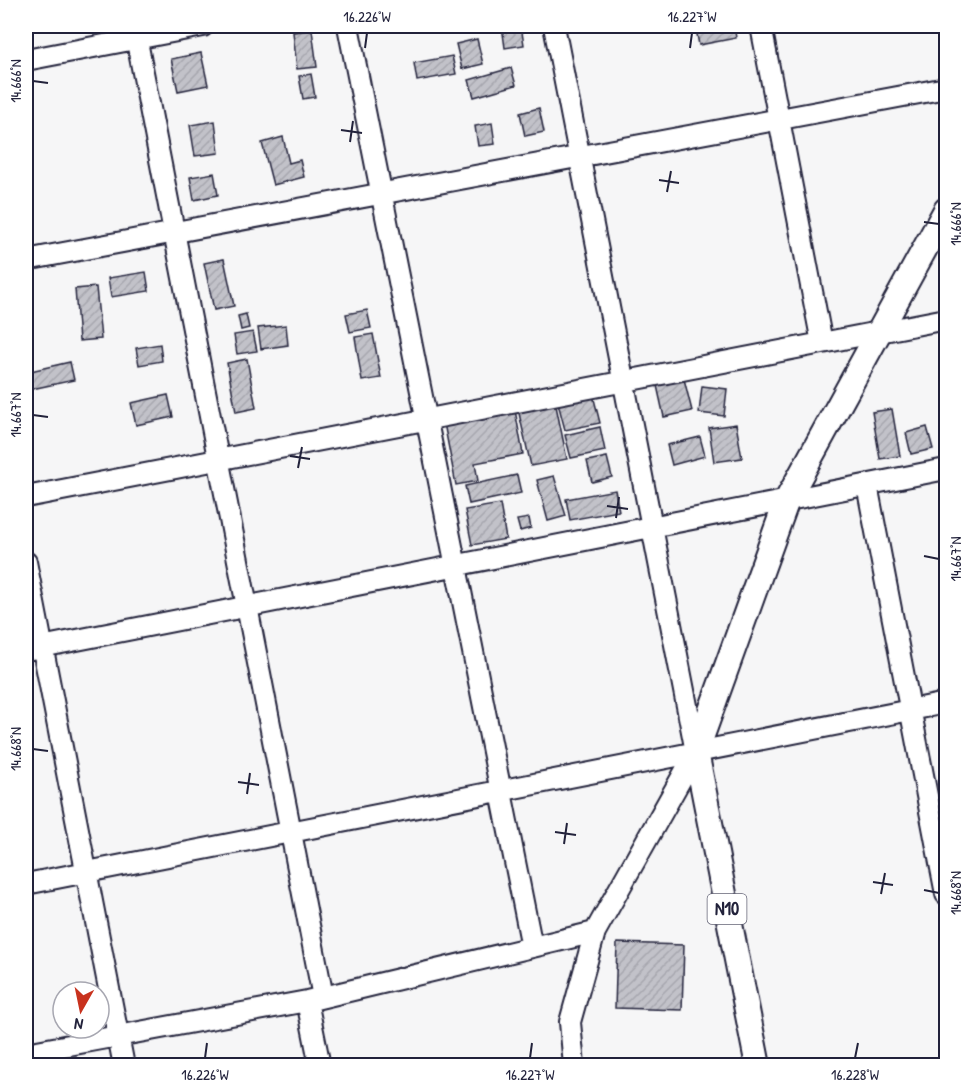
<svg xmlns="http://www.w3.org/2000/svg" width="972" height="1091" viewBox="0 0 972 1091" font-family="'Patrick Hand',sans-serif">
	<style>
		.building { fill: url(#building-hatch); stroke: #22223b; stroke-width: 1.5 }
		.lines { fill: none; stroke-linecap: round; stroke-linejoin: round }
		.minor-casing { stroke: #22223b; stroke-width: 24 }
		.major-casing { stroke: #22223b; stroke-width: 28 }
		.minor { stroke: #fff; stroke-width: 20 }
		.major { stroke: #fff; stroke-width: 24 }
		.ticks { fill: none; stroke: #22223b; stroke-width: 2 }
		.labels { text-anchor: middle; stroke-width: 4.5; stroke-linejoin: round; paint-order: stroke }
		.shield { fill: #fff; stroke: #646476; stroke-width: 1.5 }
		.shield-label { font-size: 18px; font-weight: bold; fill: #22223b }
		.neatline { fill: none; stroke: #22223b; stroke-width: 2 }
		.ticks-label { font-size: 15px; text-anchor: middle; fill: #22223b }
	</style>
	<defs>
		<pattern id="building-hatch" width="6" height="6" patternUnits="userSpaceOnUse" patternTransform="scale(1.5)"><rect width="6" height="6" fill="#c2c2c9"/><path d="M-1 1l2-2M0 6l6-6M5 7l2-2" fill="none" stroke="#a6a6ae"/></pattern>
	</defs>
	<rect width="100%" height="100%" fill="#f6f6f7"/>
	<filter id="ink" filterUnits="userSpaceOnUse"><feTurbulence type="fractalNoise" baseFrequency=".0167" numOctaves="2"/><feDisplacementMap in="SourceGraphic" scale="12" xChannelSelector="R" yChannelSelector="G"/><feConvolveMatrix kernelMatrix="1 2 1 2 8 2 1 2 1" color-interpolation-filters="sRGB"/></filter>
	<g filter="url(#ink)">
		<path class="building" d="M502,26h19l3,19 -19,3z
			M714,26h20l2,12 -37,7 -3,-16z
			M312,30l5,37 -20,2 -4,-37z
			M477,39l6,25 -21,5 -6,-25z
			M201,53l7,32 -30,6 -7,-32z
			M452,56l4,18 -39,7 -3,-18z
			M511,68l5,17 -42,12 -5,-17z
			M311,74l4,23 -12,2 -4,-23z
			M539,108l5,24 -19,4 -5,-23z
			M215,121l4,32 -24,3 -5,-31z
			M492,123l3,21 -17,2 -3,-20z
			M283,137l6,26 11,-3 4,17 -31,8 -11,-42z
			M214,173l4,22 -24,5 -4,-23z
			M224,259l10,47 -20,4 -10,-47z
			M146,272l3,19 -38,6 -3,-19z
			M96,287l5,52 -22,2 -4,-52z
			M367,310l4,18 -21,4 -4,-18z
			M246,314l3,14 -8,2 -3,-14z
			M286,325l2,20 -27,4 -3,-21z
			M253,332l4,19 -20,3 -3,-19z
			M373,334l8,44 -19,3 -7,-44z
			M160,344l2,17 -23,4 -3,-17z
			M247,359l9,49 -20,4 -9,-49z
			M70,362l4,18 -47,10 -1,-18z
			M683,375l9,36 -28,6 -8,-36z
			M702,386l25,3 -3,27 -25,-3z
			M168,395l5,22 -37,8 -5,-22z
			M593,395l7,28 -35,7 -7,-27z
			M555,401l12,58 -36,7 -13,-57z
			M892,409l8,47 -20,3 -8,-47z
			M515,410l8,44 -48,9 3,18 -22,4 -12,-62z
			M736,424l6,34 -28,4 -5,-34z
			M600,427l5,24 -34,7 -6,-23z
			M927,427l6,22 -22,5 -5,-21z
			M700,437l5,19 -33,9 -5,-20z
			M607,457l5,20 -20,5 -5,-21z
			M517,475l4,18 -52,11 -4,-18z
			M554,476l12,40 -18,5 -11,-41z
			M615,490l4,21 -49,9 -4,-21z
			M500,504l6,35 -34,6 -7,-35z
			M529,518l2,10 -11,3 -3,-11z
			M617,943l67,2 -2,65 -67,-2z"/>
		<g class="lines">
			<defs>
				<path id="minor" d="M134,26l189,971
					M348,26l184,921
					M554,26l142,726 -101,180 -25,90 4,44
					M761,26l61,317
					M26,60l177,-34
					M26,260l920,-172
					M867,485l79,409
					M26,497l920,-178
					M26,562l98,504
					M26,650l920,-181
					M26,884l920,-181
					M307,1001l13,65
					M26,1053l281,-52 288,-69"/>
				<path id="major" d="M758,1066l-62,-314 91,-252 159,-290"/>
			</defs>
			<use href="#minor" class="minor-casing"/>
			<use href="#major" class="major-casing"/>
			<use href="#minor" class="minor"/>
			<use href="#major" class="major"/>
		</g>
	</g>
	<path class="ticks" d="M365,48l2,-15M690,48l2,-15M33,81l15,2M341,130l21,3M350,142l3,-21M659,180l20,3M667,192l4,-21M924,222l15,2M33,415l15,2M290,456l20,3M298,468l4,-21M607,506l21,3M616,518l3,-21M924,556l15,3M33,749l15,2M238,782l21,3M247,794l3,-21M555,832l21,3M564,844l3,-21M873,882l20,3M924,890l15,3M881,894l4,-21M205,1058l2,-15M530,1058l2,-15M855,1058l3,-15"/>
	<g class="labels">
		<rect class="shield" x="707.5" y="894" width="39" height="30" rx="4.5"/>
		<g class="shield-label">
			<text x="727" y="915">N10</text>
		</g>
	</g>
	<rect width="972" height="1091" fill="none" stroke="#fff" stroke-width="66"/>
	<g transform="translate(81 1010) rotate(189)"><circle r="28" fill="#ffffff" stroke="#a7a7b1" stroke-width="1.5"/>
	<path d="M0-4.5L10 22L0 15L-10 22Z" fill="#c8321e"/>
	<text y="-9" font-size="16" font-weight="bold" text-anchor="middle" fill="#22223b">N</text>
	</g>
	<rect x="33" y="33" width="906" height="1025" class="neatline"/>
	<g class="ticks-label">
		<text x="367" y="22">16.226°W</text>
		<text x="692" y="22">16.227°W</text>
		<text transform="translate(16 81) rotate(-90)" y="5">14.666°N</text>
		<text transform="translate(956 224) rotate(-90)" y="5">14.666°N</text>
		<text transform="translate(16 415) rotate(-90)" y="5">14.667°N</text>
		<text transform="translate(956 559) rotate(-90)" y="5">14.667°N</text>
		<text transform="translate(16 749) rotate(-90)" y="5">14.668°N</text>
		<text transform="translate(956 893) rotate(-90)" y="5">14.668°N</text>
		<text x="205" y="1080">16.226°W</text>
		<text x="530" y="1080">16.227°W</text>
		<text x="855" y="1080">16.228°W</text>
	</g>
</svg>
